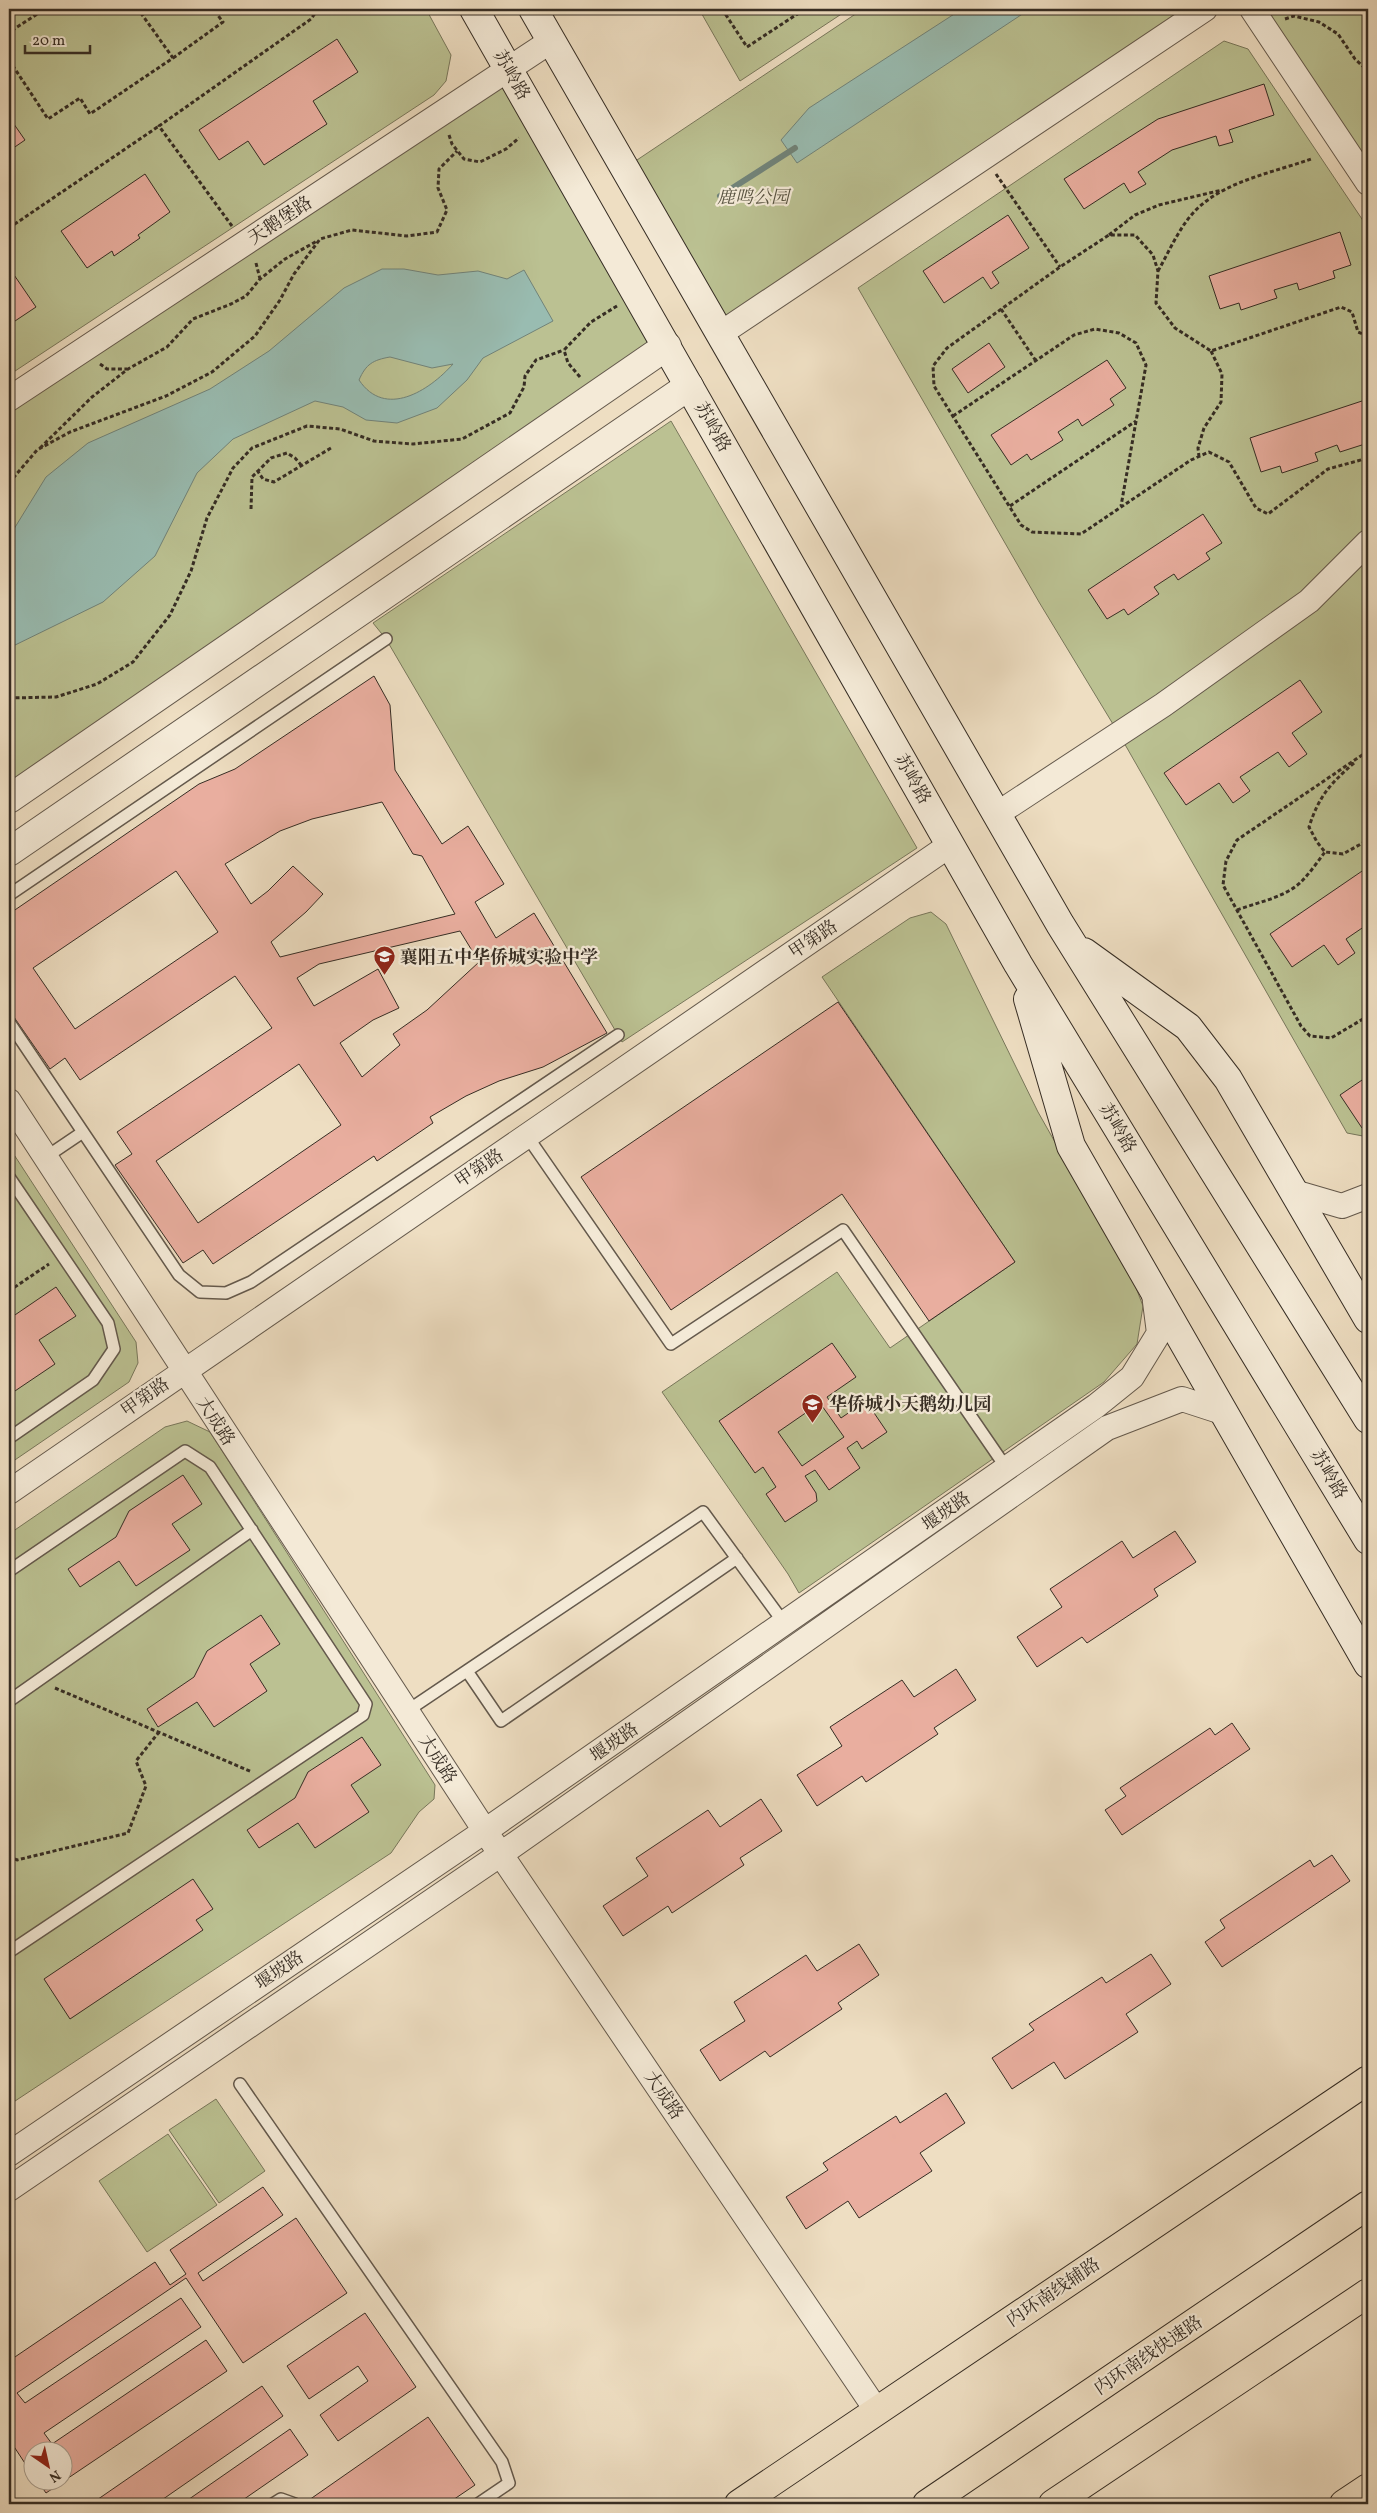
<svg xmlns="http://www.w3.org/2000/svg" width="1377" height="2513" viewBox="0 0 1377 2513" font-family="Vollkorn,'Noto Serif SC',serif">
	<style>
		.green { fill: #bbc192; stroke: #78775b }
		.water { fill: #99bcb1; stroke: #718379; fill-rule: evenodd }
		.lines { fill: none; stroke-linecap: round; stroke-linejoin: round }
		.stream { stroke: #718379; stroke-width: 6 }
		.building { fill: #e9ae9f; stroke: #362d24; fill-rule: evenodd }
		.service-casing { stroke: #64594c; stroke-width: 14 }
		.minor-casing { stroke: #64594c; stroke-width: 26 }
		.tertiary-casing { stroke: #64594c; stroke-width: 30 }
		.secondary-casing { stroke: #362d24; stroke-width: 30 }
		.primary-casing { stroke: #362d24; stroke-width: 30 }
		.trunk-casing { stroke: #362d24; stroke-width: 30 }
		.path { stroke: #362d24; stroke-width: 3; stroke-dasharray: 4 2.5; stroke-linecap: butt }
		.service { stroke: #f4ead7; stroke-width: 11 }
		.minor { stroke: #f4ead7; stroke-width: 24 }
		.tertiary { stroke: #f4ead7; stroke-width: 28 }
		.secondary { stroke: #f4ead7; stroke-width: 28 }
		.primary { stroke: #eedec2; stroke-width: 28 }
		.trunk { stroke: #eedec2; stroke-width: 28 }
		.labels { text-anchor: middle; stroke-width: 4.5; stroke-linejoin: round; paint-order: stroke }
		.street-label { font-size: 18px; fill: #362d24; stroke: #f4ead7 }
		.park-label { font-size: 18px; font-style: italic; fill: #575240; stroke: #f4ead7 }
		.poi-label { font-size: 18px; font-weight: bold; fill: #362d24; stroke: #f4ead7; text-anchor: start }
	</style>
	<rect width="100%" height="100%" fill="#eedec2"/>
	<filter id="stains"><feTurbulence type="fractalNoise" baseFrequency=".004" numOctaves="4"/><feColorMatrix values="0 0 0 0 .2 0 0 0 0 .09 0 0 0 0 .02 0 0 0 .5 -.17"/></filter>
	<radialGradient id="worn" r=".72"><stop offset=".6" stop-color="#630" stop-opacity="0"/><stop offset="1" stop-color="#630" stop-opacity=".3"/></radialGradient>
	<path class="green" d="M9,9h417l25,46 -5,26 -12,14 -425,280z
		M699,9h150l-109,72z
		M863,9h342l-485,325 -95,-166z
		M1252,9h116v174z
		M1224,41l24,8 120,179v909l-21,-4 -228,-399 -80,-132 -181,-314z
		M508,68l159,278 -658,454v-401z
		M671,421l246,427 -295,194 -236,-403 -13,-16z
		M931,912l15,12 92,188 95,168 10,26 -6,38 -33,38 -305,211 -11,-19 -126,-182 175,-120 53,76 125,-86 -193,-285 88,-59z
		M9,1147l127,195 2,21 -9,19 -120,82z
		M187,1421l23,11 225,353 -1,14 -15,13 -28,41 -382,252v-571l156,-107z
		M216,2099l49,72 -46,32 -50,-73z
		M168,2134l49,71 -70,47 -48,-71z"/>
	<path class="water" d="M962,9h68l-233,154 -16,-23 28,-32z
		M382,269h22l34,6 40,-4 29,8 17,-9 29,51 -70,37 -16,22 -30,28 -40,15 -31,-3 -23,-13 -28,-6 -82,38 -36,34 -42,83 -52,46 -94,46v-111l37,-60 42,-34 122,-54 59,-38 75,-63zM390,357l42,11 21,-4c-24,27 -68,55 -94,16 7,-16 14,-20 31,-23z"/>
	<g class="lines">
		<path class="stream" d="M720,196l75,-48"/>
	</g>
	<path class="building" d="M337,39l21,33 -45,29 14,23 -63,41 -16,-24 -29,19 -20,-30z
		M1264,84l10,31 -45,15 4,12 -14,4 -3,-10 -44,14 -34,22 8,12 -16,9 -6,-10 -40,26 -20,-30 94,-60z
		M9,117l16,23 -16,11z
		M145,174l25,38 -32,23 2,3 -26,18 -2,-5 -25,17 -26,-37z
		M1008,215l21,33 -37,24 7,11 -8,6 -8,-12 -39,26 -21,-32z
		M1340,232l11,33 -18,6 2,7 -36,12 -2,-7 -23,7 3,8 -36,12 -2,-7 -19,6 -11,-33z
		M10,269l26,38 -27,18v-55z
		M989,343l16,24 -37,26 -16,-24z
		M1107,360l19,28 -16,11 4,6 -32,21 -4,-7 -20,13 5,8 -32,20 -4,-6 -16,11 -20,-30z
		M1368,399v44l-28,9 -3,-7 -22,8 3,8 -36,12 -2,-7 -19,6 -11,-34z
		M1203,514l19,29 -16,10 4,6 -32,21 -4,-6 -20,13 5,7 -31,21 -4,-6 -17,10 -19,-29z
		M374,676l16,29 5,65 47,74 26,-18 36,58 -29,18 21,36 38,-25 73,120 -64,34 -44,14 -33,15 -36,21 3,6 -56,38 -3,-5 -161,108 -10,-14 -20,13 -68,-98 17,-11 -15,-22 155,-104 -37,-52 -155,104 -15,-22 -15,11 -41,-59v-96l190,-130 36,-15zM382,802l31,52 9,2 33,58 -175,43 -9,-15 35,-30 17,-18 -30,-28 -25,25 -17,13 -26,-40 55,-33 32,-12zM176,871l42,61 -143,97 -42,-61zM460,931l19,31 -52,48 -34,24 7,11 -38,32 -22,-34 33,-23 26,-12 -21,-39 -64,37 -17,-28 22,-14zM299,1064l42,61 -143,98 -42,-62z
		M1300,680l22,32 -30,21 15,21 -18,13 -11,-15 -38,25 10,14 -17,12 -14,-20 -33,22 -22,-32z
		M1368,867v57l-22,15 9,14 -17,12 -14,-20 -32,22 -22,-33z
		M838,1002l177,260 -86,59 -87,-127 -171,116 -90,-133z
		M1368,1076v47l-6,5 -22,-33z
		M56,1287l20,29 -37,24 16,24 -46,31v-76z
		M832,1343l24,34 -29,20 14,21 25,-17 21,31 -25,17 -5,-8 -10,7 13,20 -31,22 -14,-20 -10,6 11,17 1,8 -32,21 -19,-28 10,-7 -13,-20 -8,6 -36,-52zM820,1403l24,34 -42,29 -24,-34z
		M183,1475l19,29 -30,20 18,26 -54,36 -17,-25 -39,26 -12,-18 48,-32 13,-26z
		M1175,1531l21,31 -42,27 4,7 -71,47 -5,-6 -45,30 -20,-30 45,-30 -12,-18 72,-48 11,17z
		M261,1615l19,29 -30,20 17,27 -53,36 -17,-25 -39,25 -11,-18 47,-32 13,-26z
		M956,1669l20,31 -42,28 4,6 -72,48 -4,-6 -45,30 -20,-31 45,-29 -12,-19 72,-47 12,17z
		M1232,1723l18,26 -128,86 -17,-25 21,-14 -6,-8 90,-60 5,7z
		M362,1737l19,28 -30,20 18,27 -54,36 -17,-25 -39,25 -12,-18 48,-32 13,-26z
		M761,1799l21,32 -42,27 4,7 -72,48 -4,-7 -45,30 -20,-30 45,-30 -12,-18 72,-48 12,17z
		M1332,1855l18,26 -128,86 -17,-25 20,-14 -5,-8 90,-60 4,7z
		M193,1879l20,30 -17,11 7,10 -133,89 -26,-40z
		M859,1944l20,31 -41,28 4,6 -72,48 -5,-6 -45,30 -20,-31 45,-29 -11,-19 72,-47 11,16z
		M1151,1954l20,30 -45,30 12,18 -73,47 -11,-17 -42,27 -20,-31 42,-28 -5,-6 73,-47 4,6z
		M946,2093l19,30 -45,30 12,18 -73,47 -11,-17 -42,28 -20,-32 42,-27 -5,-7 73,-47 4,7z
		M263,2187l20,28 -85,58 5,8 93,-63 51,75 -104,70 -57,-85 -169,115 8,10 156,-105 20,29 -157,106 8,11 154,-104 21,31 -181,122 -9,-13h25v-30h-30v24l-23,-35v-78l146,-99 15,23 16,-11 -16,-24z
		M365,2313l51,74 -78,54 -18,-26 48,-34 -10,-15 -49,33 -22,-33z
		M262,2386l21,30 -127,88h-65z
		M428,2417l47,68 -28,19h-135l-3,-4z
		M290,2429l18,26 -71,49h-55z"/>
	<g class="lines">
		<defs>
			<path id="service" d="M9,895l377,-256
				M9,1022l170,253 21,17 26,1 25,-11 367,-247
				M527,1136l144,208 172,-114 164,239
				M46,1157l37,-25
				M9,1177l99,146 6,26 -21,31 -84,58
				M9,1571l176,-120 25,16 156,237 -3,11 -354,237
				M467,1671l34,50 236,-163
				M9,1701l243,-171
				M407,1711l296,-199 81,111
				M240,2084l262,378 7,21 -31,21
				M273,2504l8,-5 14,5"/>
			<path id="minor" d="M1252,9l116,174
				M720,334l485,-325
				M9,399l542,-358
				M997,814l166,-109 146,-104 59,-59
				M9,1101l476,730 392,580
				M1294,1192l48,14 26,-10
				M9,1492l941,-647
				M9,2154l476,-323 611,-425 36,-29 27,-44 -5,-39
				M9,2189l492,-335 606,-426 75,-29 40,13"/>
			<path id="tertiary" d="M9,799l658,-453
				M9,852l680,-466"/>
			<path id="secondary" d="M474,9l544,955 350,576
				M533,9l527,915 308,495
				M1084,952l104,75 40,52 140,240
				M1028,999l43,147 297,518"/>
			<path id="primary" d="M739,2504l629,-424
				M1344,2504l24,-16"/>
			<path id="trunk" d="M927,2504l441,-299
				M1053,2504l315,-211"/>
		</defs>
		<use href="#service" class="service-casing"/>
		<use href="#minor" class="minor-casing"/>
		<use href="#tertiary" class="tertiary-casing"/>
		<use href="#secondary" class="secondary-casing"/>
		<use href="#primary" class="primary-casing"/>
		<use href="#trunk" class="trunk-casing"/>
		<path class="path" d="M722,9l25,38 58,-38
			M1285,19l9,-3 25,6 19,12 17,25 13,12
			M9,43l2,-12 34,-22
			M173,58l50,-36 -10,-13
			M9,60l39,59 32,-21 10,16 83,-56 -35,-49
			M449,135l3,9 12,15 16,3 26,-13 13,-11
			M996,174l64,93
			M232,226l-73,-100 152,-107 7,-10
			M9,228l150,-102
			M1109,235l26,-20 24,-10 63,-15
			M256,263l4,16
			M1158,271c12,-21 23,-48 41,-64 30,-27 76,-35 112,-48
			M1001,309l35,52
			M1368,336l-10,-4 -6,-20 -11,-5 -130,44 -36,-23 -19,-25 2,-32 -5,-16 -18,-20h-26l-49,32 -113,81 -14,18 1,20 87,139 11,7 49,2 110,-74 18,-8 20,10 27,46 12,6 60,-45 40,-11
			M100,364l7,5h20
			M580,377l-12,-14 -4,-13 27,-28 26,-16
			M953,416l121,-81 21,-6 24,4 17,10 10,22 -25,141
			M40,448l52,-51 36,-28 39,-22 26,-28 38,-15 15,-8 14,-17 25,-20 32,-18
			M1199,457l-1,-9 6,-20 17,-26 1,-28 -11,-23
			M257,470l6,9 11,3 57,-34
			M9,483l28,-33 33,-18 96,-36 46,-24 43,-36 25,-36 14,-26 26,-35 32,-9 55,6 30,-4 10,-22 -9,-22 1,-19 18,-18
			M1010,506l126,-85
			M251,509l1,-32 19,-19 16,-5 8,5 7,8
			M9,698l47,-1 41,-13 36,-22 37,-47 21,-44 16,-53 26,-50 19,-20 55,-22 33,3 34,12 39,3 49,-5 48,-26 14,-26 1,-11 11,-16 28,-10
			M1368,751l-131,89 -11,21 -3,24 78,141 9,10 21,2 37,-22
			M1354,763c-24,21 -35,33 -45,64l8,15 8,10 18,2 25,-14
			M1237,910c21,-8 47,-12 64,-28 9,-9 17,-21 24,-30
			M9,1291l40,-27
			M55,1688l197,84
			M9,1856l8,4 111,-27 18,-47 -10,-25 23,-29"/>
		<use href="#service" class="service"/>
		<use href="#minor" class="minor"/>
		<use href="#tertiary" class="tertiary"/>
		<use href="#secondary" class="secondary"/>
		<use href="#primary" class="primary"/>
		<use href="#trunk" class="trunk"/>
	</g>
	<defs>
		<symbol id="school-pin" viewBox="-11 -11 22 30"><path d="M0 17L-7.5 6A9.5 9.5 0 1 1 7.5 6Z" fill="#8f2418" stroke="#f4ead7"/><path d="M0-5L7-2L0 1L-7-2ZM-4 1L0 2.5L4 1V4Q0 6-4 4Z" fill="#fff"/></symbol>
	</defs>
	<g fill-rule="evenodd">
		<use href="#school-pin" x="372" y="944" width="25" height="34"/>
		<use href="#school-pin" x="800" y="1392" width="25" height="34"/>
	</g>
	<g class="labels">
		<g class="street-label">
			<text transform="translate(512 75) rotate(60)" y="6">苏岭路</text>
			<text transform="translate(280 220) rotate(-33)" y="6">天鹅堡路</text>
			<text transform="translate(713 427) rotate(60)" y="6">苏岭路</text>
			<text transform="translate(913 779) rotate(60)" y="6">苏岭路</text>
			<text transform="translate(813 939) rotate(-34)" y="6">甲第路</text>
			<text transform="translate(1118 1128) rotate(59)" y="6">苏岭路</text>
			<text transform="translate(479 1168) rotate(-34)" y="6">甲第路</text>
			<text transform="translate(145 1397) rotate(-35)" y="6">甲第路</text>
			<text transform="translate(216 1421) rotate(57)" y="6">大成路</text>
			<text transform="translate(1329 1474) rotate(59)" y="6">苏岭路</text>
			<text transform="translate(946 1511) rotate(-35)" y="6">堰坡路</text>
			<text transform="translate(614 1742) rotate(-35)" y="6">堰坡路</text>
			<text transform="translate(438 1759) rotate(57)" y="6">大成路</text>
			<text transform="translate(279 1970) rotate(-34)" y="6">堰坡路</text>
			<text transform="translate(664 2095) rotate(56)" y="6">大成路</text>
			<text transform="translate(1053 2292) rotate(-34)" y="6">内环南线辅路</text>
			<text transform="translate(1148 2355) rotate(-34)" y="6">内环南线快速路</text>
		</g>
		<g class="park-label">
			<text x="753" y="203">鹿鸣公园</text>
		</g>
		<g class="poi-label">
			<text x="400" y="963">襄阳五中华侨城实验中学</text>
			<text x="829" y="1410">华侨城小天鹅幼儿园</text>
		</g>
	</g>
	<rect width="1377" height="2513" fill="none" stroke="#eedec2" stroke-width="30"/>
	<rect x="10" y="10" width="1357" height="2493" fill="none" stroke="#362d24" stroke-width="2.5"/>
	<rect x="15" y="15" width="1347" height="2483" fill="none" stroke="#362d24"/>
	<g transform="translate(48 2466) rotate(146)"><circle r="24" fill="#f4ead7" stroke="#a89e8f"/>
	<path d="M0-4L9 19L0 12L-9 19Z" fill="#8f2418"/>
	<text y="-8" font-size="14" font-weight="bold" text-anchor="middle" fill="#362d24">N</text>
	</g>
	<path d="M25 45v8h65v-8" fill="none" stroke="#362d24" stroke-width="2.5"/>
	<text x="32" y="45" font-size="15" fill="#362d24" stroke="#f4ead7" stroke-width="4" paint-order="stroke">20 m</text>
	<rect width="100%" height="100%" filter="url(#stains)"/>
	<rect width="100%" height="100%" fill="url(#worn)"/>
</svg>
